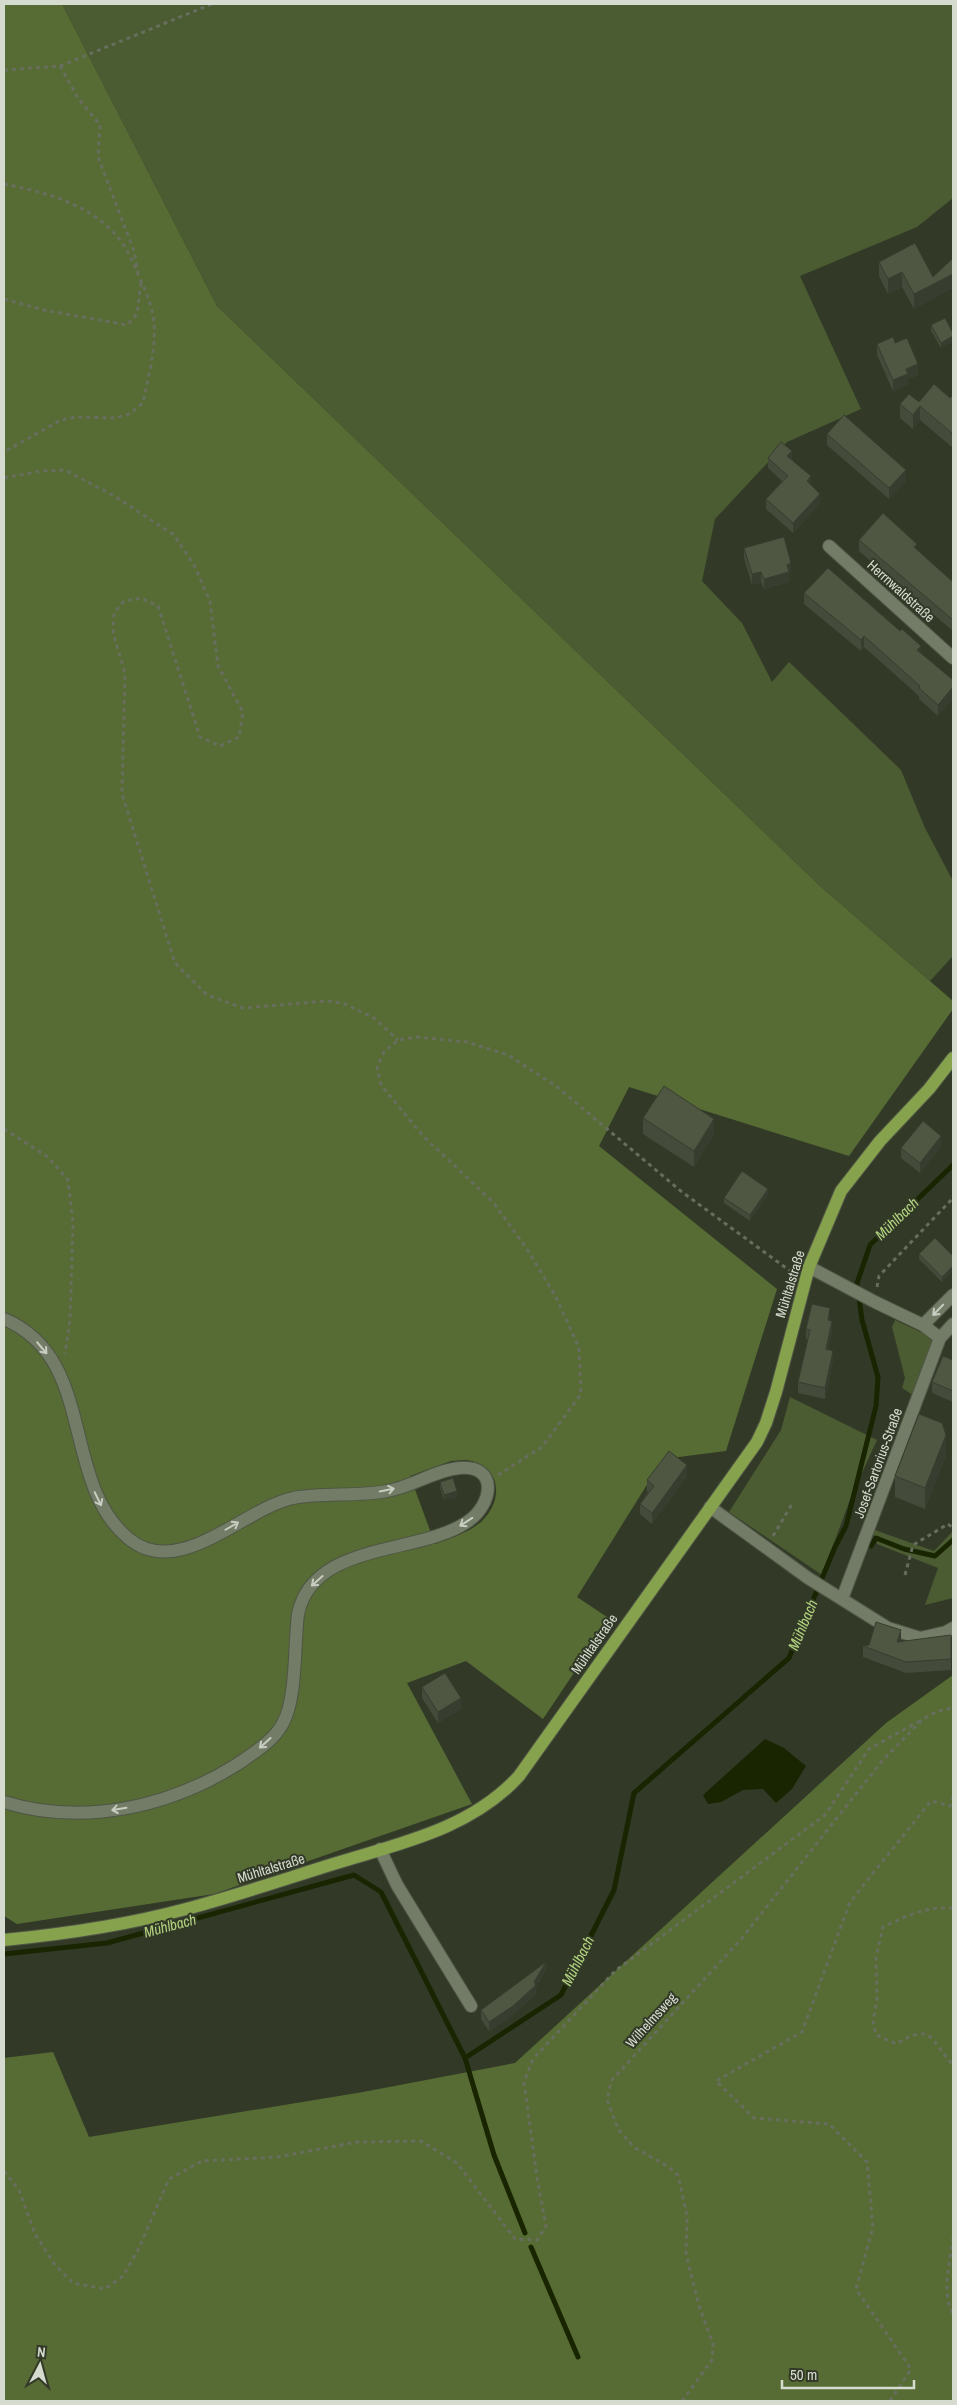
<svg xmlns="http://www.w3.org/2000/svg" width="957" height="2405" viewBox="0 0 957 2405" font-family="'Archivo Narrow',sans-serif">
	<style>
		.green { fill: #4b5b32 }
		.forest { fill: #576c34; fill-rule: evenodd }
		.water { fill: #182500 }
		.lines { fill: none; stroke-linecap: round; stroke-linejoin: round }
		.stream { stroke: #182500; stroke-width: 5 }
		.minor-casing { stroke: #4f5545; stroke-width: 14 }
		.major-casing { stroke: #4f5545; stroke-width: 14 }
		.path { stroke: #676e5d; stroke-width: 3; stroke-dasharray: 4 4; stroke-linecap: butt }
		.minor { stroke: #737c66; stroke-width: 12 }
		.major { stroke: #86a24d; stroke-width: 12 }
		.wall { fill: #444b3a }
		.shaded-wall { fill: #373d2f }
		.building { fill: #4f5743; stroke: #373d2f }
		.oneway { stroke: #c7cdc0 }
		.labels { text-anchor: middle; stroke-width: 4; stroke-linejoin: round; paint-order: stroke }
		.street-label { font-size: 14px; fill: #d6dbd0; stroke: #323a27 }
		.water-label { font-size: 15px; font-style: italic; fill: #b2d27f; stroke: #323a27 }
	</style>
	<rect width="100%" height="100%" fill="#323a27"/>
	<path class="green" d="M62,4h891v194l-36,29 -117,49 61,133 -74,33 -72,77 -13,62 40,42 30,59 17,-20 112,108 24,58 28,53v75l-23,25 -110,-95 -603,-580z
		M895,1320l34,16 5,7 -21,52 -11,-7 3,-10 -13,-51z
		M790,1397l87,43 -26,57 -29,78 -93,-63 52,-82z
		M872,1529l62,22 19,-20v67l-28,7 13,-37 -61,-24z"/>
	<path class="forest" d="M4,4h58l155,302 603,580 133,115v8l-104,147 -220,-69 -30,59 178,143 -51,162 -63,8 -86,138 33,22 -67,100 -77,-58 -59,22 65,121 -258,90 -197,30 -13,-8zM464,1460c36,2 42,39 17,62 -14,11 -29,16 -46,22l-25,-68 41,-15z
		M953,1675v726h-949v-343l49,-6 36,85 274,-45 152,-29 371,-340z"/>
	<path class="water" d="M765,1739l19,9 22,18 -14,23 -16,14 -13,-14 -20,1 -22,12 -13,2 -5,-9z"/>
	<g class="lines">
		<path class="stream" d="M871,1546l5,-8 28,11 31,7 18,-16
			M4,1954l103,-11 247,-68 27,17 84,166 96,-63 53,-105 20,-97 155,-135 46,-111 11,-21 30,-120 2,-29 -16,-57 -5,-37 13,-38 83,-80
			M465,2058l29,97 31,78
			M531,2247l47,110"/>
		<defs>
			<path id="minor" d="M829,546l124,112
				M809,1267l66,35 48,23 17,13 -98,261
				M4,1319c93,39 56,162 124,219 50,43 115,-29 165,-40 31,-6 63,-1 94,-7 25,-4 48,-21 73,-23 39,-3 33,37 7,54 -48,33 -154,19 -169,92 -4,30 -1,84 -15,109 -9,18 -31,31 -47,42 -69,43 -154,61 -232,37
				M923,1325l30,-30
				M940,1338l13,-14
				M710,1507l98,71 80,50 32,10 26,-6 7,-4
				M380,1849l17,36 74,121"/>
			<path id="major" d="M4,1940c61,-6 123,-15 182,-31 49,-13 96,-29 144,-44 67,-21 140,-35 189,-89l238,-334 9,-19 10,-31 33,-125 32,-76 39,-50 49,-52 24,-31"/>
		</defs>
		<use href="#minor" class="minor-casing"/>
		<use href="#major" class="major-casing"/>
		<path class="path" d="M60,66l18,32 22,27 -2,32 36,94 4,21
			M4,70l56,-4 152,-62
			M4,184c45,9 94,22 121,63 5,8 9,18 13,27 7,16 15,32 16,50 2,26 -6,54 -11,79l-14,11 -14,4 -38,-1 -16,3 -57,32
			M4,299l40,11 83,15 10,-11 4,-31
			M4,478l36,-7 25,-1 51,27 58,38 21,32 15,34 8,65 25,46 -4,25 -19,9 -20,-9 -42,-131 -17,-8 -17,3 -10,12 -1,20 12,40 -3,121 53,169 32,32 36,13 85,-7 17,3 29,14 24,22
			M4,1129l44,28 20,23 5,43 -3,97 -5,34
			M877,1287l2,-11 74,-78
			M498,1475l44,-28 39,-53 -2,-46 -23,-51 -29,-48 -33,-46 -71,-67 -42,-51 -4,-18 7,-15 14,-12 19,-3 50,5 41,13 48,31 126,106 111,81
			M773,1536l19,-32
			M905,1575l8,-30 35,-21 5,4
			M953,1908c-26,-2 -47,8 -70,19l-7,30 1,42 -4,24 3,12 20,9c38,-23 34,-3 57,21
			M4,2171l15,19 16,44 20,31 18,18 32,6 18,-13 16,-28 30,-69 33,-18 76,-4 78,-15 65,-1 36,22 58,76 22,1 9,-14 -9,-49 -13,-95 9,-23 82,-88 210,-156 44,-66 54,-30
			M953,2238c-3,25 -12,53 0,76
			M682,2401l30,-41 1,-16 -14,-38 -13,-52 1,-38 -9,-41 -11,-9 -32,-18 -17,-19 -11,-29 4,-19 131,-143 140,-177 41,-42 15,-8 15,-3
			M890,2401l21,-32 -55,-80 17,-62 -6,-65 -38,-38 -75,-6 -38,-37 86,-49 48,-130 81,-101 19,5 3,-9"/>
		<use href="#minor" class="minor"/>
		<use href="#major" class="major"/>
	</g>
	<path class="wall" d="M953,258v30l-39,21 -12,-22 -14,7 -9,-18v-14l54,15z
		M931,325l22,8 -12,15 -10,-17z
		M895,343l23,32 -10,4v5l-15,7 -16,-36v-11z
		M953,395v53l-33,-28 -7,9 -13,-11v-14l50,-6z
		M827,434l79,47 -17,18 -62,-54z
		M768,458l24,1 19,26 9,19 -27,29 -27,-24v-10l16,-18 -14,-13z
		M859,540l58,10 36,32v49l-94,-80z
		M744,548l47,25 -2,1v8l-25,7 -3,-7 -9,3 -8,-27z
		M804,593l117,60 32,27v18l-15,18 -19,-17v-3l-55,-49 -3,4 -57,-47z
		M643,1118l71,17 -20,32 -51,-33z
		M941,1146l-21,27 -19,-15v-10z
		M768,1194l-18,27 -26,-18v-5z
		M919,1254l34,2 -11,26 -23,-23z
		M830,1318v3l2,11 -4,18 5,11 -8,38 -27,-6v-11l10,-42 -2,-1v-10z
		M953,1360v42l-21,-9v-11z
		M946,1456l-21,53 -30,-12v-21z
		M687,1476l-35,48 -12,-10v-10l8,-12 -1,-1v-11z
		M440,1482l17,15 -13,3 -4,-12z
		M901,1641l50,5v24l-45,3 -43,-16v-11z
		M422,1687l39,22 -23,14 -16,-25z
		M546,1970l-10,17v7l-23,21 -24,16 -8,-12v-9z"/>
	<path class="shaded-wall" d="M902,272v15l-14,7v-15z
		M953,274v14l-39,21v-15z
		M953,336v6l-12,6v-5z
		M918,364v11l-10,4v5l-15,7v-11l13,-11z
		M920,406v14l-7,9v-14z
		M792,451v10l-5,-5z
		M906,470v11l-17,18v-11z
		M811,476v11l-4,-6z
		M820,494v10l-27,29v-10z
		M791,563v10l-2,1v8l-25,7v-10l23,-14z
		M761,572v10l-9,3v-11z
		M864,636v11l-3,4v-11z
		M921,646v11l-4,-7z
		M953,687v11l-15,18v-11z
		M714,1119v16l-20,32v-16z
		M941,1136v10l-21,27v-10z
		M768,1189v5l-18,27v-6z
		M953,1266v5l-11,11v-5z
		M830,1308v10l-2,13v-11z
		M832,1321v11l-6,28v-11z
		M833,1351v10l-8,38v-11z
		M946,1435v21l-21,53v-21z
		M687,1465v11l-35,48v-11z
		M457,1491v6l-13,3v-5z
		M901,1630v11l-4,12v-11z
		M461,1698v11l-23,14v-11z
		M546,1962v8l-10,17v7l-23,21 -24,16v-9l45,-40z"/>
	<path class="building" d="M915,243l18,34 20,-19v16l-39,20 -12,-22 -14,7 -9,-17z
		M945,318l8,15v3l-12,7 -10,-18z
		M893,337l2,6 12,-5 11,26 -12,5 2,5 -15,6 -16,-36z
		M934,384l16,14 3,-3v39l-33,-28 -7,9 -13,-11 9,-10 10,8z
		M844,415l62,55 -17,18 -62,-54z
		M781,442l11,9 -5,5 24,20 -4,5 13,13 -27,29 -27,-24 22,-23 -20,-18z
		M883,513l34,31 -3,3 39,35v38l-94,-80z
		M784,537l7,26 -4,2 2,7 -25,7 -3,-7 -9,2 -8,-26z
		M828,568l72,63 2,-2 19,17 -4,4 36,30v7l-15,18 -19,-17 1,-2 -56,-50 -3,4 -57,-47z
		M664,1086l50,33 -20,32 -51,-33z
		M923,1121l18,15 -21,27 -19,-15z
		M742,1171l26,18 -18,26 -26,-17z
		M935,1238l18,18v10l-11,11 -23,-23z
		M812,1304l18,4 -2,12 4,1 -6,28 7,2 -8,37 -27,-6 12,-52 -4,-1z
		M943,1356l10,4v31l-21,-9z
		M919,1414l23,9 4,12 -21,53 -30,-12z
		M669,1451l18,14 -35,48 -12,-9 14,-18 -7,-6z
		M453,1478l4,13 -13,4 -4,-13z
		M876,1622l25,8 -4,12 54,-7v24l-45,3 -43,-16 6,-1z
		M445,1673l16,25 -23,14 -16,-25z
		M546,1962l-12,20 2,3 -23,21 -24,16 -8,-12z"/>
	<defs><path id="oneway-shaft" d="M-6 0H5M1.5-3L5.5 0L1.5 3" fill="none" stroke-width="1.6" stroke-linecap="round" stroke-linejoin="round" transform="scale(1.25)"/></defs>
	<g class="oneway">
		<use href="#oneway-shaft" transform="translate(938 1310) rotate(134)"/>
		<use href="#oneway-shaft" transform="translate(42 1348) rotate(50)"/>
		<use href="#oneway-shaft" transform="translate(387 1490) rotate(-11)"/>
		<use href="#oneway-shaft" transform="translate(98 1499) rotate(64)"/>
		<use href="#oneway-shaft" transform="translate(466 1522) rotate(147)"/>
		<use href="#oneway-shaft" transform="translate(232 1526) rotate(-30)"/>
		<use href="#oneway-shaft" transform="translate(317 1581) rotate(138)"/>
		<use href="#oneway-shaft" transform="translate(265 1743) rotate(138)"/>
		<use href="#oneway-shaft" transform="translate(119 1809) rotate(171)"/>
	</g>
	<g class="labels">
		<g class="street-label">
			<text transform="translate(901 591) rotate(42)" y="5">Herrnwaldstraße</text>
			<text transform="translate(790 1284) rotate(-73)" y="5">Mühltalstraße</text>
			<text transform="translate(878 1463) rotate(-70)" y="5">Josef-Sartorius-Straße</text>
			<text transform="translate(594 1644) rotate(-55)" y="5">Mühltalstraße</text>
			<text transform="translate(271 1868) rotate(-17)" y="5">Mühltalstraße</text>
			<text transform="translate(651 2020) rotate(-48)" y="5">Wilhelmsweg</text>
		</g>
		<g class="water-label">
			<text transform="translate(897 1219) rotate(-44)" y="5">Mühlbach</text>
			<text transform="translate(803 1625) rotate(-67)" y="5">Mühlbach</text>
			<text transform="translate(170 1926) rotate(-15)" y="5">Mühlbach</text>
			<text transform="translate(578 1961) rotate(-63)" y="5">Mühlbach</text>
		</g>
	</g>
	<rect width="957" height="2405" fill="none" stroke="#d6dbd0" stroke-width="10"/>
	<g transform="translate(40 2365) rotate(6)" stroke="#323a27" stroke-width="4" paint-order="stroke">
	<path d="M0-4L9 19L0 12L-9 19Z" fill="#d6dbd0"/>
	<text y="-8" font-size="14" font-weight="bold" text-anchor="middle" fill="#d6dbd0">N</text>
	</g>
	<path d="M782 2380v8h132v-8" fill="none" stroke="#d6dbd0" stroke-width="2.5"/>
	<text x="790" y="2380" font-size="15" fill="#d6dbd0" stroke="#323a27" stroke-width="4" paint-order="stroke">50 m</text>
</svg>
